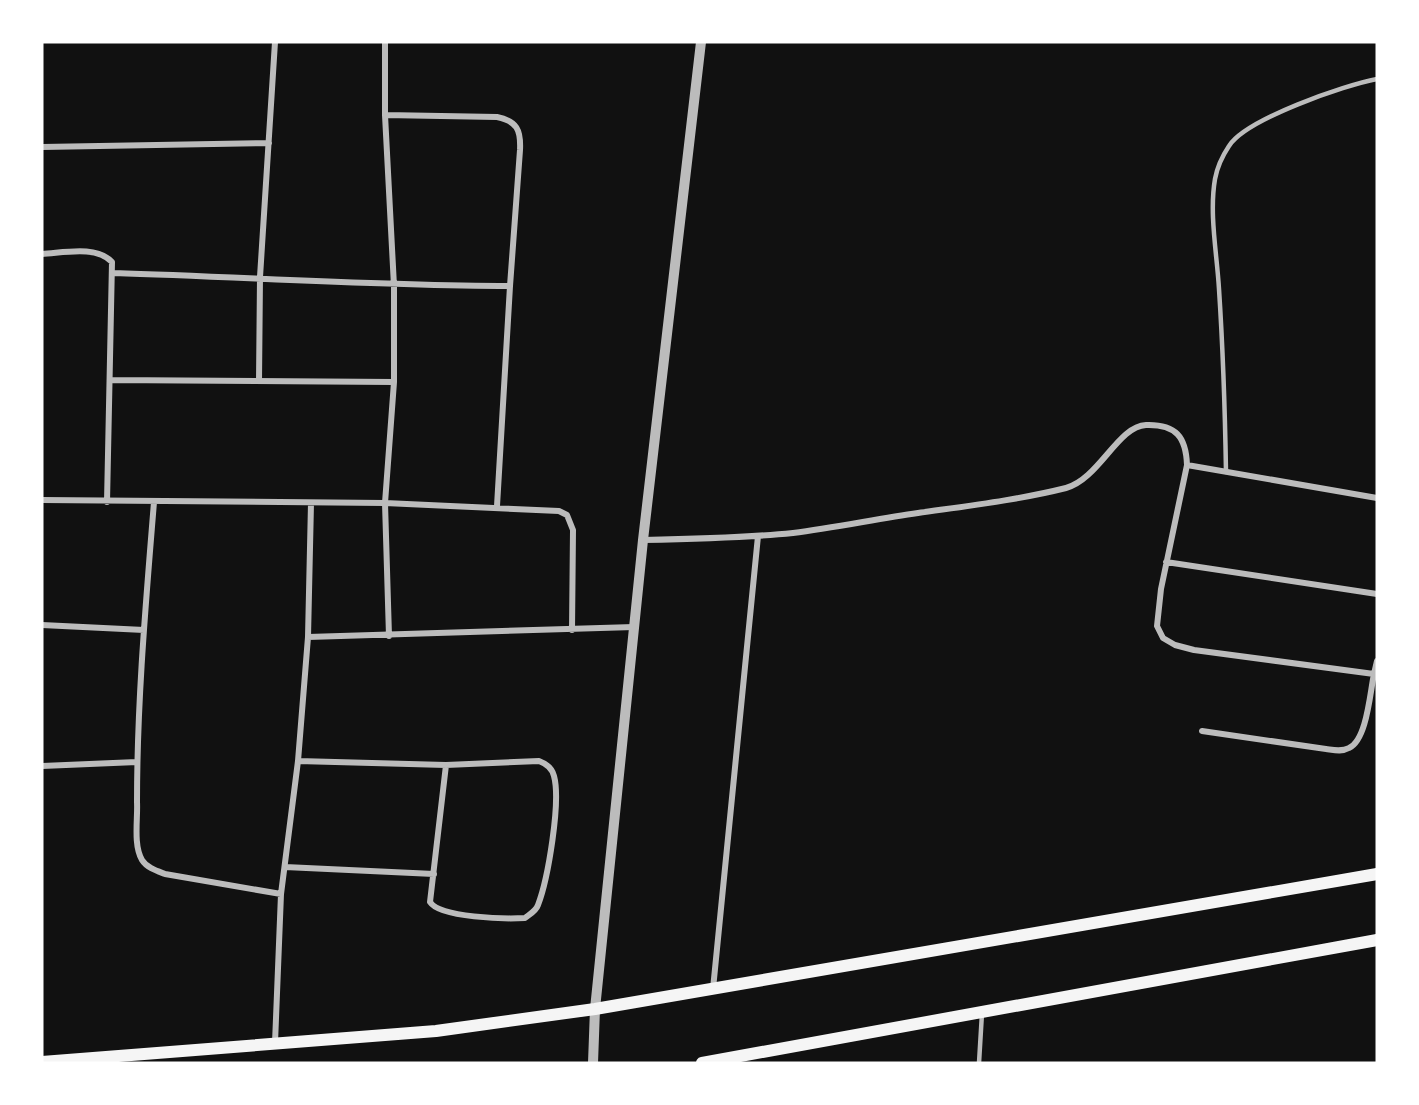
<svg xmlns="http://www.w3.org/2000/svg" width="1419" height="1105" viewBox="0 0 1419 1105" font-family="'Fira Sans',sans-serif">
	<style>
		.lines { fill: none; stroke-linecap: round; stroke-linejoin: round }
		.service { stroke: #bcbcbc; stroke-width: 4.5 }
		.minor { stroke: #bcbcbc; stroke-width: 6 }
		.tertiary { stroke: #bcbcbc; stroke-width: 10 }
		.secondary { stroke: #f5f5f5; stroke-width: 12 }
	</style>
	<rect width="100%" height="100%" fill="#111"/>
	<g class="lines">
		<path class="service" d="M1226,472c-1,-61 -3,-122 -7,-183 -2,-35 -10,-75 -4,-110 2,-11 8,-24 14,-33 17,-27 116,-61 148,-67
			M979,1063l3,-50"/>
		<path class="minor" d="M385,42v73l9,171v96l-9,121 4,133
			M385,115l112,2c20,4 24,13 23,33l-10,136
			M42,147l227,-4
			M42,254c21,-1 54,-9 70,8l-5,240
			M114,273c132,4 264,13 396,13l-13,220
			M110,380l284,2
			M259,381l1,-104 15,-235
			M1187,465l190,33
			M42,500l343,3 174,8 8,4 6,15 -1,100
			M154,502c-8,99 -17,199 -17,300 1,16 -4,43 5,58 5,8 15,11 23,14l116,20
			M643,540c50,-1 100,-2 150,-7 41,-5 83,-14 125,-20 49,-7 100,-13 148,-25 33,-9 52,-62 80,-63 30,-1 40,12 41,40l-26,124 -4,37 6,12 12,7 19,5 180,24c-4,18 -7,66 -25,74 -7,4 -15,2 -23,1l-124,-18
			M1166,562l211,32
			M42,625l102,5
			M308,637l326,-10
			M1376,675l-2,-1 3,-13
			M298,761l148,4 93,-4c8,3 13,7 15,15 7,26 -6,103 -16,129 -2,6 -8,9 -13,13 -19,1 -85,0 -95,-16l16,-137
			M42,766l95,-4
			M285,867l149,7
			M713,989l45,-453
			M275,1043l6,-149 17,-133 10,-124 3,-134"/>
		<path class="tertiary" d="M593,1063l2,-54 48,-469 58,-498"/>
		<path class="secondary" d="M42,1062l394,-31 159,-22 782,-135
			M702,1063l675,-123"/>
	</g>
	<rect width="1419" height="1105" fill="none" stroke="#ffffff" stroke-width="87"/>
</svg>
